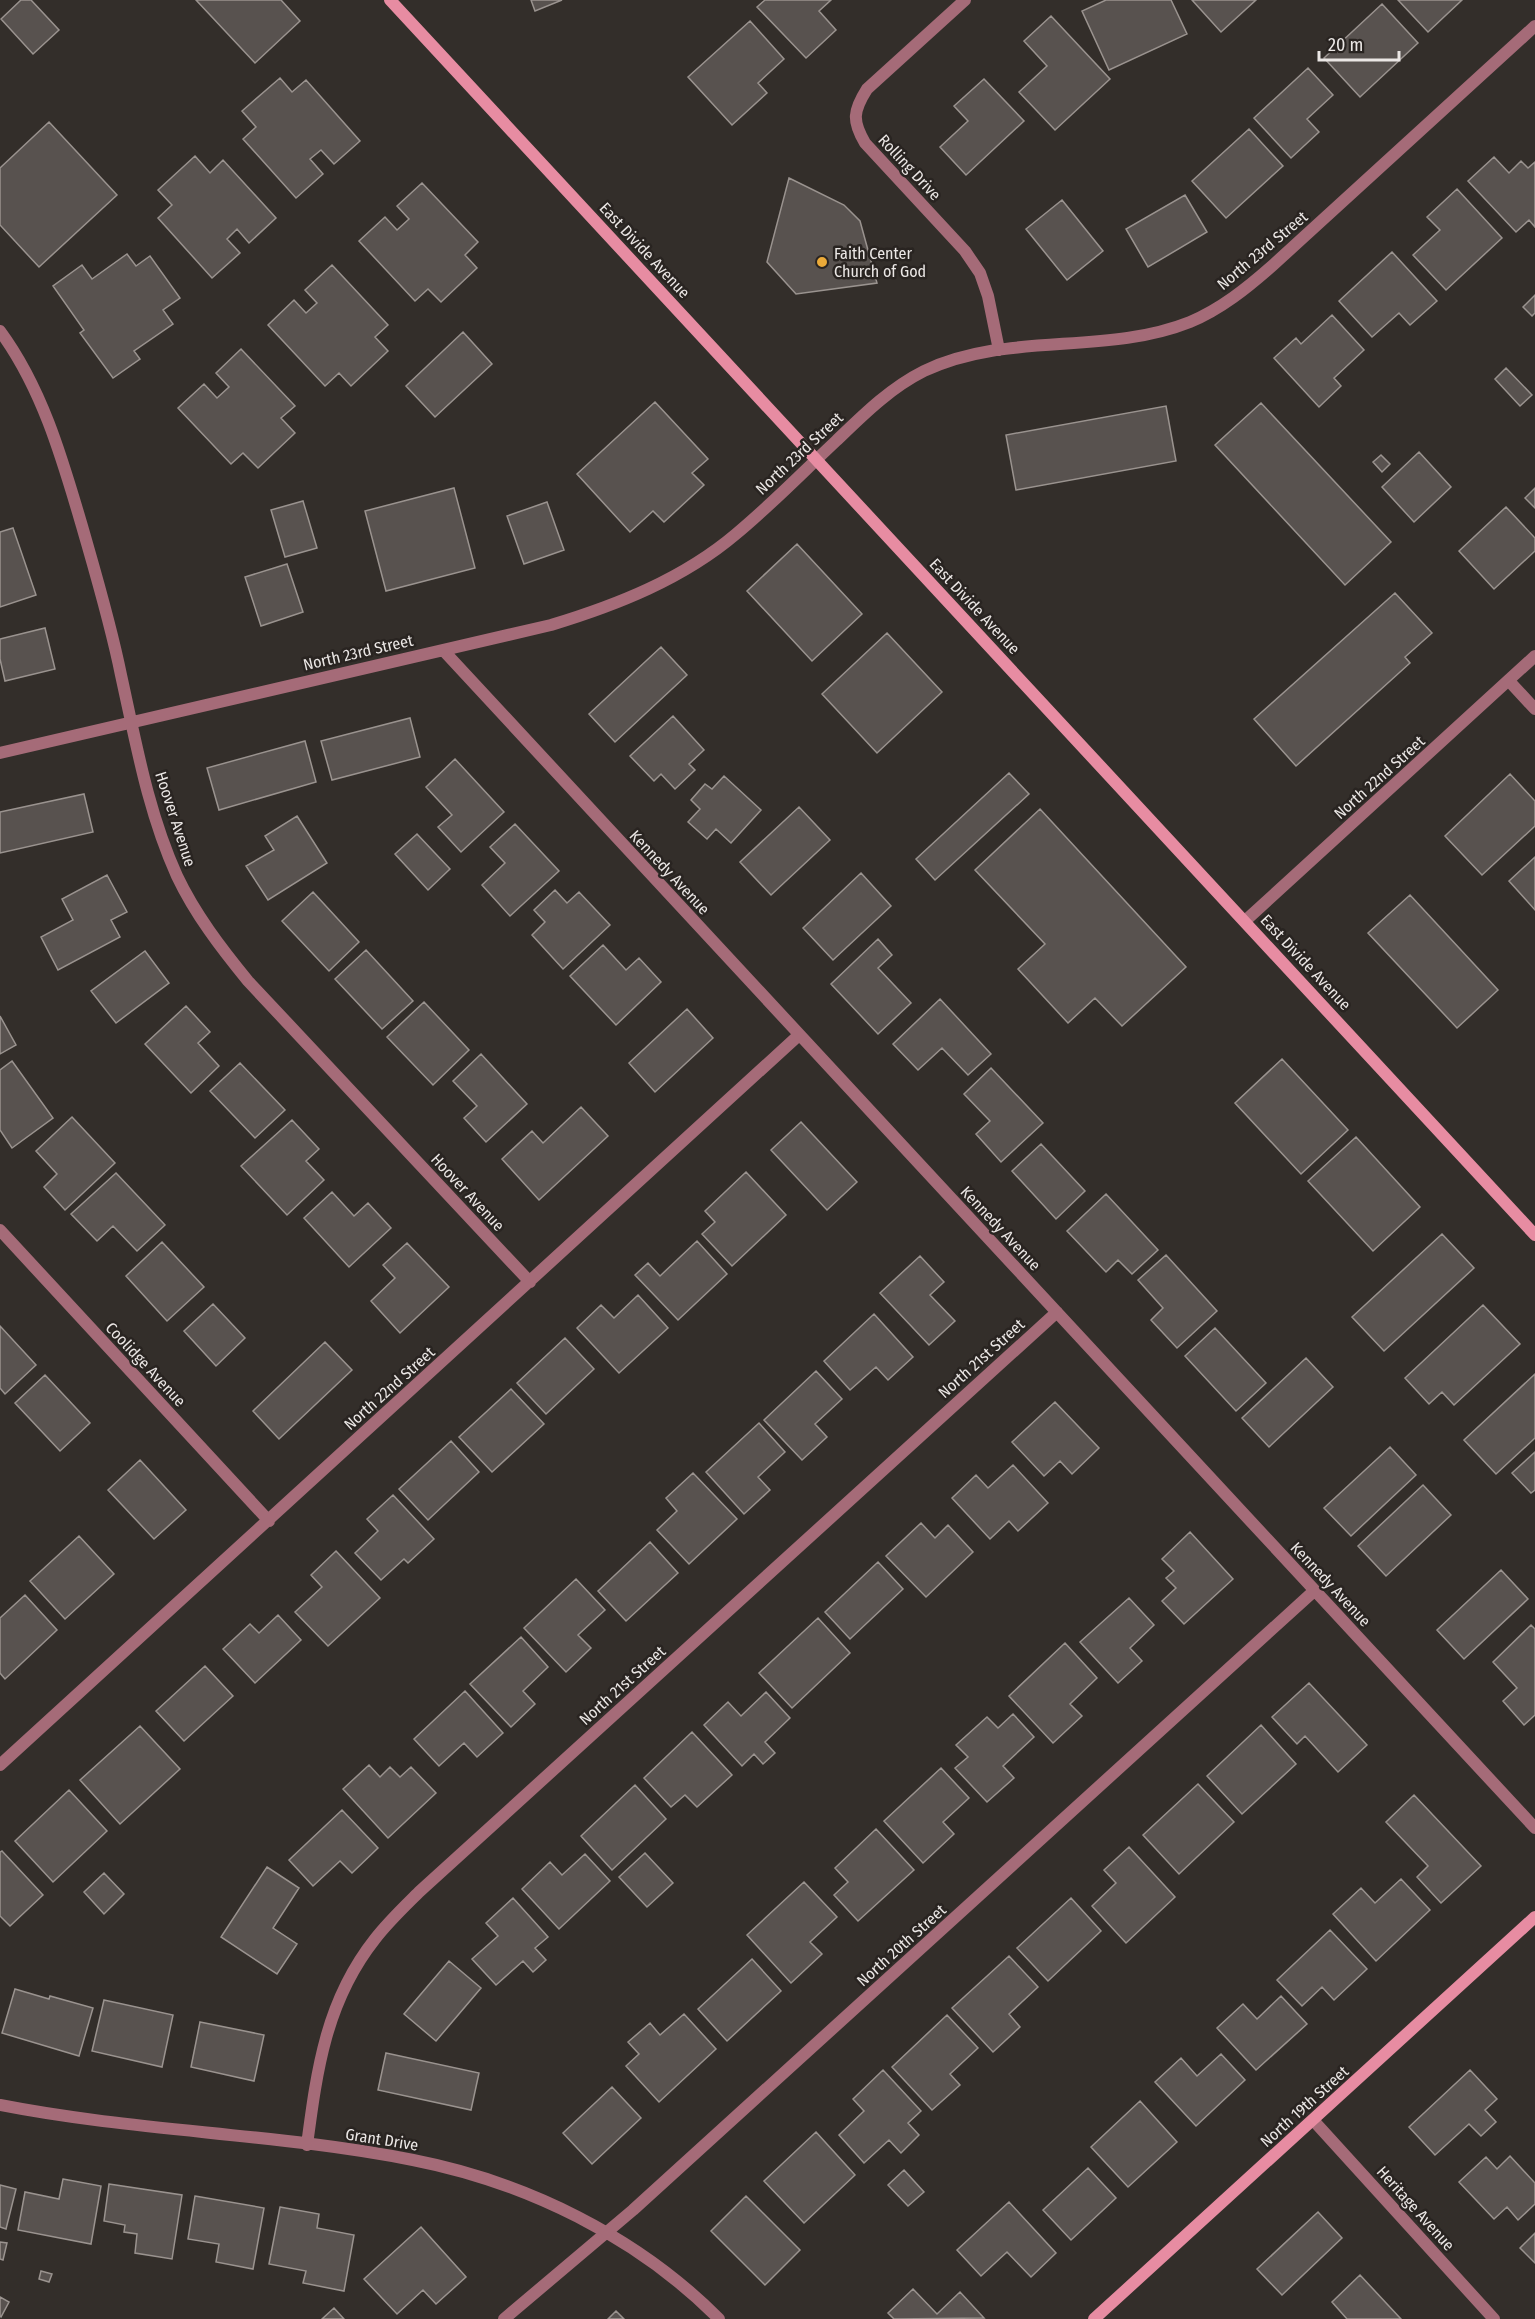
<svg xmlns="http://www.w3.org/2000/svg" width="1535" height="2319" viewBox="0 0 1535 2319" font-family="'Fira Sans Condensed',sans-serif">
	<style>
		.building { fill: #58524f; stroke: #9a938f; stroke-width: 1.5 }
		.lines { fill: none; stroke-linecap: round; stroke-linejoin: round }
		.street { stroke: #a56b78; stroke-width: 12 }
		.secondary { stroke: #e78ca2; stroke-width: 12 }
		.poi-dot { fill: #ebaa39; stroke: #292421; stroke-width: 2 }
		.labels { text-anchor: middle; stroke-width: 5; stroke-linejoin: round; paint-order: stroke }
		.street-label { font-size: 16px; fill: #ebe7e5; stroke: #292421 }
		.poi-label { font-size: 16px; fill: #ebe7e5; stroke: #292421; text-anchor: start }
	</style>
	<rect width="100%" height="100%" fill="#332e2a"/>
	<path class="building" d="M21,0h10l28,30 -26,24 -32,-35z
		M196,0h85l19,21 -45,42z
		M531,0h31l-27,11z
		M765,0h66l-12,11 17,19 -30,28 -49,-51z
		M1106,0h65l16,34 -78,36 -27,-59z
		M1192,0h64l-35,32z
		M1398,0h64l-34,32z
		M1382,4l36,39 -58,54 -36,-39z
		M1051,16l59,63 -55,51 -36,-38 28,-26 -23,-25z
		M750,21l34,38 -26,24 9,10 -35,32 -44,-48z
		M1308,68l25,27 -26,24 12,13 -28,26 -37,-40z
		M280,78l12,14 14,-12 54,61 -26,23 -13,-14 -11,9 13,15 -27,24 -53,-59 13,-12 -14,-16z
		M984,79l40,42 -58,54 -26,-28 28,-26 -14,-15z
		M49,122l68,73 -78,72 -39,-42v-57z
		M1249,129l34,37 -57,52 -34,-37z
		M195,156l15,17 13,-13 53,58 -27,25 -12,-14 -10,10 13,14 -28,25 -54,-60 14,-13 -14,-15z
		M1494,157l15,16 12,-12 7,7 7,-6v65l-6,-7 -13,12 -48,-51z
		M789,178l55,27 16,16 17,62 -81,11 -29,-32z
		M422,183l56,59 -13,13 12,13 -36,34 -13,-13 -13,12 -56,-60 26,-24 12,13 12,-11 -12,-13z
		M1457,189l45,49 -56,52 -33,-35 27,-25 -13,-13z
		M1185,195l22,37 -59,35 -22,-38z
		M1062,200l41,51 -36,29 -41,-51z
		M1392,252l45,49 -27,24 -11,-12 -27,24 -33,-36z
		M127,254l9,12 14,-10 30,42 -17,12 10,14 -39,27 6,8 -27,19 -33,-45 4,-3 -31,-44 29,-21 10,14z
		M332,265l56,60 -13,12 13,14 -37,35 -12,-13 -14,13 -57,-61 26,-25 12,13 11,-10 -12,-13z
		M1535,295v18l-3,3 -9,-9z
		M1332,315l32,35 -30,28 7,8 -22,21 -45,-49 22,-20 5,6z
		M463,332l29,32 -57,53 -29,-31z
		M241,349l54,57 -14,12 14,15 -37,35 -15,-15 -12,11 -53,-56 26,-24 13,14 12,-11 -13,-14z
		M1506,368l26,27 -12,11 -25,-27z
		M655,402l53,57 -16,14 12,12 -40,37 -11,-11 -23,21 -53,-58z
		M1261,403l130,139 -46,43 -130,-140z
		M1166,406l10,55 -160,29 -10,-55z
		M1419,452l32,35 -37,35 -32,-35z
		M1381,455l9,9 -8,8 -9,-10z
		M454,488l21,80 -89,23 -21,-80z
		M1535,488v20l-10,-10z
		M303,501l14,47 -32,9 -14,-47z
		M547,502l17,48 -40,14 -17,-48z
		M1506,507l29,31v13l-41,38 -35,-38z
		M13,528l23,67 -36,12v-75z
		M797,544l65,70 -50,47 -65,-70z
		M287,564l16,48 -42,14 -16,-49z
		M1395,593l37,40 -27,24 5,6 -114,103 -42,-47z
		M45,628l10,41 -50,12 -5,-22v-20z
		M887,633l55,59 -65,61 -55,-59z
		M661,647l26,28 -72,67 -26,-28z
		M673,716l31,34 -15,14 6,6 -20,19 -14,-15 -7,7 -24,-25z
		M410,718l10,39 -88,23 -11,-39z
		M305,741l11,41 -97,28 -12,-42z
		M455,759l49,53 -43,40 -23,-25 14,-12 -26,-28z
		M1009,773l20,21 -94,86 -19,-21z
		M1510,774l25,27v25l-53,49 -37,-39z
		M724,776l37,34 -30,33 -15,-14 -9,10 -19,-17 12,-13 -9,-9 14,-16 7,5z
		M84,794l9,38 -93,21v-41z
		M799,807l31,33 -59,55 -31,-33z
		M1040,809l146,158 -64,59 -27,-28 -27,25 -50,-54 27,-25 -70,-74z
		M297,816l30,47 -59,37 -22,-34 28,-16 -9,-14z
		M515,824l44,47 -49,45 -28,-31 23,-22 -15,-16z
		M417,834l33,35 -22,21 -33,-36z
		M1535,857v53l-26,-29z
		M861,873l30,33 -58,54 -30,-32z
		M107,875l20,37 -16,8 9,17 -62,33 -17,-33 32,-17 -11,-21z
		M555,890l12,13 12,-11 31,33 -47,44 -31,-34 13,-13 -11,-12z
		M313,892l46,50 -30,29 -47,-50z
		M1410,895l88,95 -41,38 -89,-95z
		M878,939l14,16 -14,13 33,35 -33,31 -47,-50z
		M603,945l23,25 13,-12 22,24 -45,43 -46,-49z
		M366,950l47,51 -31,28 -47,-50z
		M145,951l24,32 -53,40 -25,-32z
		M940,999l51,55 -23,21 -26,-27 -24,22 -25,-26z
		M424,1002l45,48 -36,35 -46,-48z
		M186,1006l24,26 -12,11 21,23 -28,27 -46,-49z
		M687,1009l26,29 -58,54 -26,-29z
		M0,1016l16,29 -16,9z
		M481,1054l46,50 -41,38 -22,-24 13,-12 -24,-25z
		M1282,1059l66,71 -47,44 -66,-71z
		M12,1061l41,57 -41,30 -12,-18v-60z
		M240,1063l45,47 -30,28 -45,-47z
		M991,1068l52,55 -42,39 -25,-28 14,-13 -26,-27z
		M581,1107l27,29 -69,64 -37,-41 30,-28 11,12z
		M72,1117l43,46 -50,47 -21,-23 13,-13 -21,-23z
		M292,1120l27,29 -13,12 18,19 -37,35 -46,-49z
		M801,1122l56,60 -30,28 -56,-60z
		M1356,1137l64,70 -47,44 -65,-70z
		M1041,1144l44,47 -29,28 -44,-48z
		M746,1172l40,43 -54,51 -30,-32 13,-12 -10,-11z
		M116,1173l49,52 -28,26 -24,-25 -16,15 -26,-27z
		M332,1192l22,24 14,-13 23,25 -42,39 -45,-49z
		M1106,1194l52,56 -26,24 -14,-14 -12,12 -39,-41z
		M1442,1234l32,34 -90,83 -32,-34z
		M697,1241l30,33 -49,46 -43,-45 13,-12 12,13z
		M162,1242l42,45 -37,34 -41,-45z
		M407,1243l42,44 -49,46 -29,-32 24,-23 -12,-13z
		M1166,1255l51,56 -40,37 -26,-28 12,-12 -25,-28z
		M920,1256l24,26 -14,13 25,26 -26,24 -49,-52z
		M638,1295l30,33 -49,45 -42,-45 24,-23 13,13z
		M213,1304l32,34 -29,28 -32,-35z
		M1483,1305l37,39 -66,61 -12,-13 -13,12 -24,-26z
		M874,1314l39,43 -25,23 -12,-13 -26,23 -26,-29z
		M0,1326l36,39 -31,29 -5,-6z
		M1215,1328l51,55 -30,28 -51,-55z
		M565,1338l29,31 -48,45 -29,-31z
		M325,1342l27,28 -73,69 -26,-28z
		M1306,1358l27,29 -64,60 -27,-29z
		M816,1371l26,28 -27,25 12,13 -25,23 -38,-40z
		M1535,1374v64l-39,36 -32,-34z
		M45,1375l45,48 -30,28 -45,-48z
		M511,1389l33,35 -52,48 -33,-35z
		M1055,1402l44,46 -27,26 -12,-13 -16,15 -32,-34z
		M759,1423l26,29 -27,25 12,13 -26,24 -38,-42z
		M451,1441l28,31 -51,48 -29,-31z
		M1390,1447l26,28 -65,61 -27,-28z
		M1535,1452v38l-4,3 -19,-20z
		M140,1460l46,50 -32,29 -46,-49z
		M1013,1465l35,38 -30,28 -9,-10 -19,18 -38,-41 24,-23 12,13z
		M693,1473l44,46 -48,45 -32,-34 20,-19 -11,-13z
		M1423,1485l28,30 -65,61 -28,-30z
		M393,1495l41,44 -26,24 -4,-4 -23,21 -26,-27 23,-22 -11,-12z
		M921,1523l14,15 13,-13 25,27 -47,45 -40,-41z
		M1190,1532l43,47 -49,45 -22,-23 14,-13 -10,-10 8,-7 -12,-12z
		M79,1536l35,38 -49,45 -35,-38z
		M650,1542l28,31 -52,48 -28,-30z
		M336,1551l44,47 -52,48 -33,-34 27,-25 -11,-12z
		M878,1562l25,27 -53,50 -25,-27z
		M1501,1570l27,29 -64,60 -27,-29z
		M576,1579l29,31 -27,25 13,13 -25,24 -42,-44z
		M25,1595l32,35 -52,49 -5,-6v-55z
		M1129,1598l25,27 -24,23 12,13 -24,22 -38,-41z
		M278,1615l23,25 -46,43 -32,-34 27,-25 9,9z
		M818,1618l32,35 -58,55 -33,-35z
		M1531,1625l4,4v86l-11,10 -21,-24 14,-13 -24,-26z
		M521,1637l27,30 -25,24 12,13 -24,23 -41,-43z
		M1065,1643l32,35 -27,26 12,12 -29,27 -44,-47z
		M205,1666l28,30 -49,45 -28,-30z
		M1309,1683l58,62 -29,27 -33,-36 -8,8 -25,-27z
		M465,1691l38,42 -26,24 -13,-14 -25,23 -25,-27z
		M766,1692l24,26 -25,24 10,11 -12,11 -9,-10 -12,12 -38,-41 24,-23 13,14z
		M1013,1714l21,23 -31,29 11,12 -27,24 -32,-34 13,-11 -12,-12 31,-28 11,11z
		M1261,1725l35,39 -54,50 -35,-38z
		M140,1726l40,43 -60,55 -40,-44z
		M692,1732l40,43 -35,32 -12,-12 -14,12 -27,-29z
		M369,1765l11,12 10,-10 10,10 11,-10 25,26 -48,45 -45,-49z
		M941,1768l28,30 -26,24 11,12 -31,29 -39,-42z
		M1198,1784l36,38 -55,52 -36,-39z
		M635,1785l31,34 -54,51 -31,-34z
		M69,1790l38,41 -54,51 -38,-41z
		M1414,1795l67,71 -40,37 -24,-26 11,-11 -42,-44z
		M342,1810l36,38 -26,25 -12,-12 -27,25 -24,-26z
		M876,1829l38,41 -56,51 -24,-26 14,-13 -13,-14z
		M1129,1847l46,50 -49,46 -34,-37 24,-23 -12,-13z
		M2,1851l41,44 -33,31 -10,-10v-64z
		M645,1853l28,30 -26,24 -28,-30z
		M585,1854l25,27 -51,48 -37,-40 28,-27 12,13z
		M267,1867l32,21 -26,40 24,16 -20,30 -56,-37z
		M104,1873l20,21 -20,20 -20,-22z
		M1401,1879l29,31 -54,51 -43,-47 28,-26 14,15z
		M804,1882l33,35 -27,25 12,12 -31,29 -44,-48z
		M513,1898l35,39 -13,11 11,12 -13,12 -10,-11 -27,24 -24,-26 26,-23 -12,-13z
		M1071,1898l30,33 -53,50 -31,-33z
		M1330,1930l37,39 -33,31 -12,-13 -20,19 -25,-26z
		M1009,1956l29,31 -29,27 11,13 -27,25 -41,-44z
		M752,1959l29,32 -54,50 -29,-32z
		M449,1961l32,27 -45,53 -32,-27z
		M15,1989l34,10 1,-3 43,12 -14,48 -77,-23z
		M1281,1996l26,28 -51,46 -39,-42 26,-24 14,15z
		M104,2000l69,15 -11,52 -70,-16z
		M684,2014l32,35 -57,53 -33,-36 13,-12 -11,-12 22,-19 10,12z
		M947,2015l31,33 -28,26 10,11 -28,25 -40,-43z
		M200,2022l64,13 -10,46 -63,-14z
		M386,2053l93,20 -8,37 -93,-20z
		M1221,2054l24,26 -49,46 -41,-44 26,-24 16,18z
		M883,2070l38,41 -13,12 11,12 -18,18 -12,-13 -25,23 -25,-28 25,-24 -11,-12z
		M1470,2070l27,29 -12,11 11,12 -15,14 -12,-12 -34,31 -26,-28z
		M612,2087l29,31 -49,46 -29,-31z
		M1140,2101l37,41 -49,45 -37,-40z
		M816,2132l39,43 -51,48 -40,-42z
		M1510,2156l25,27v21l-17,16 -11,-13 -13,12 -35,-37 27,-25 11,12z
		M1088,2168l28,30 -45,42 -28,-30z
		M904,2170l20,22 -16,14 -20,-21z
		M63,2179l38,7 -10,58 -73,-14 7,-38 34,7z
		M109,2184l73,11 -10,64 -37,-6 2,-19 -13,-2 1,-7 -21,-4z
		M0,2185l16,4 -10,40 -6,-2z
		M195,2196l69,12 -11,61 -37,-7 3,-18 -31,-5z
		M746,2196l54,54 -35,35 -54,-54z
		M1009,2202l47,51 -25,24 -24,-25 -26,24 -24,-26z
		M280,2207l39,7 -2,14 37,7 -10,56 -41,-8 3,-12 -37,-7z
		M1318,2212l24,26 -60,57 -25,-26z
		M421,2227l45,50 -30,27 -13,-14 -26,24 -33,-35z
		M1535,2233v30l-15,-15z
		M0,2242l7,1 -4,17 -3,-1z
		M41,2271l11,3 -3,8 -10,-3z
		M1360,2275l41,44h-54l-15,-17z
		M913,2289l24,25 23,-22 24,26 -90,1 -6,-6z
		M0,2297l9,5 -8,15 -1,-1z
		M334,2308l10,11h-22z
		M616,2311l8,8h-16z"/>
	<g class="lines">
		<path class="street" d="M965,0l-98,89c-14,22 -15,32 -2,54l100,108 15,22 8,23 11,54
			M0,331c42,57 62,127 82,195 14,49 29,99 39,149 15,68 27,137 56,201 18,38 44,72 71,105l282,301
			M443,650l1092,1178
			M1509,681l26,28
			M0,753l551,-128c66,-20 132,-46 185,-91 35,-29 67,-62 100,-93 27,-26 54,-53 88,-70 83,-40 181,-15 266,-49 31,-13 57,-34 82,-56l263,-240
			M1245,921l290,-265
			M0,1230l269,291
			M0,1765l799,-730
			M0,2105c137,27 277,28 413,55 113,22 225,77 306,159
			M1313,2120l181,199
			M307,2145c10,-76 19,-144 68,-206 13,-17 29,-32 44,-47l638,-580
			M504,2319l129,-109 681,-619"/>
		<path class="secondary" d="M390,0l1145,1235
			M1094,2319l441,-402"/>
	</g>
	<circle class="poi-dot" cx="822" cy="262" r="6"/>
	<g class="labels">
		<g class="street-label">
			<text transform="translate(910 167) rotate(47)" y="6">Rolling Drive</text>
			<text transform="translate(645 250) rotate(47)" y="6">East Divide Avenue</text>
			<text transform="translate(1262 250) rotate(-40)" y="6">North 23rd Street</text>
			<text transform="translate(799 453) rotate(-43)" y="6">North 23rd Street</text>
			<text transform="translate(975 606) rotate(47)" y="6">East Divide Avenue</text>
			<text transform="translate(358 652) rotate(-13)" y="6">North 23rd Street</text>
			<text transform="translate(1379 777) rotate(-42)" y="6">North 22nd Street</text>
			<text transform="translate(176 819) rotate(72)" y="6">Hoover Avenue</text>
			<text transform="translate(670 872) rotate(47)" y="6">Kennedy Avenue</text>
			<text transform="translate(1306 962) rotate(47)" y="6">East Divide Avenue</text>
			<text transform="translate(468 1192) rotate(47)" y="6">Hoover Avenue</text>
			<text transform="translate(1001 1228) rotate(47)" y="6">Kennedy Avenue</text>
			<text transform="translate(981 1358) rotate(-42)" y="6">North 21st Street</text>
			<text transform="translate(146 1364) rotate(47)" y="6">Coolidge Avenue</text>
			<text transform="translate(389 1388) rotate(-42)" y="6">North 22nd Street</text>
			<text transform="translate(1331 1584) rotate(47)" y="6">Kennedy Avenue</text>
			<text transform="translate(622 1685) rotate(-42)" y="6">North 21st Street</text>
			<text transform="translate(901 1945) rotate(-42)" y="6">North 20th Street</text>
			<text transform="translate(1304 2106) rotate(-42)" y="6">North 19th Street</text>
			<text transform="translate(382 2139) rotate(9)" y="6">Grant Drive</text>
			<text transform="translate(1416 2208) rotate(48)" y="6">Heritage Avenue</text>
		</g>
		<g class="poi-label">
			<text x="834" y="259">Faith Center<tspan x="834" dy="18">Church of God</tspan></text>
		</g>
	</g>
	<path d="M1319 51v9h80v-9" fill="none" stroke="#ebe7e5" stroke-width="3"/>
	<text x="1328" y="51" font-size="18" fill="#ebe7e5" stroke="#292421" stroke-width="4.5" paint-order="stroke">20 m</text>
</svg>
